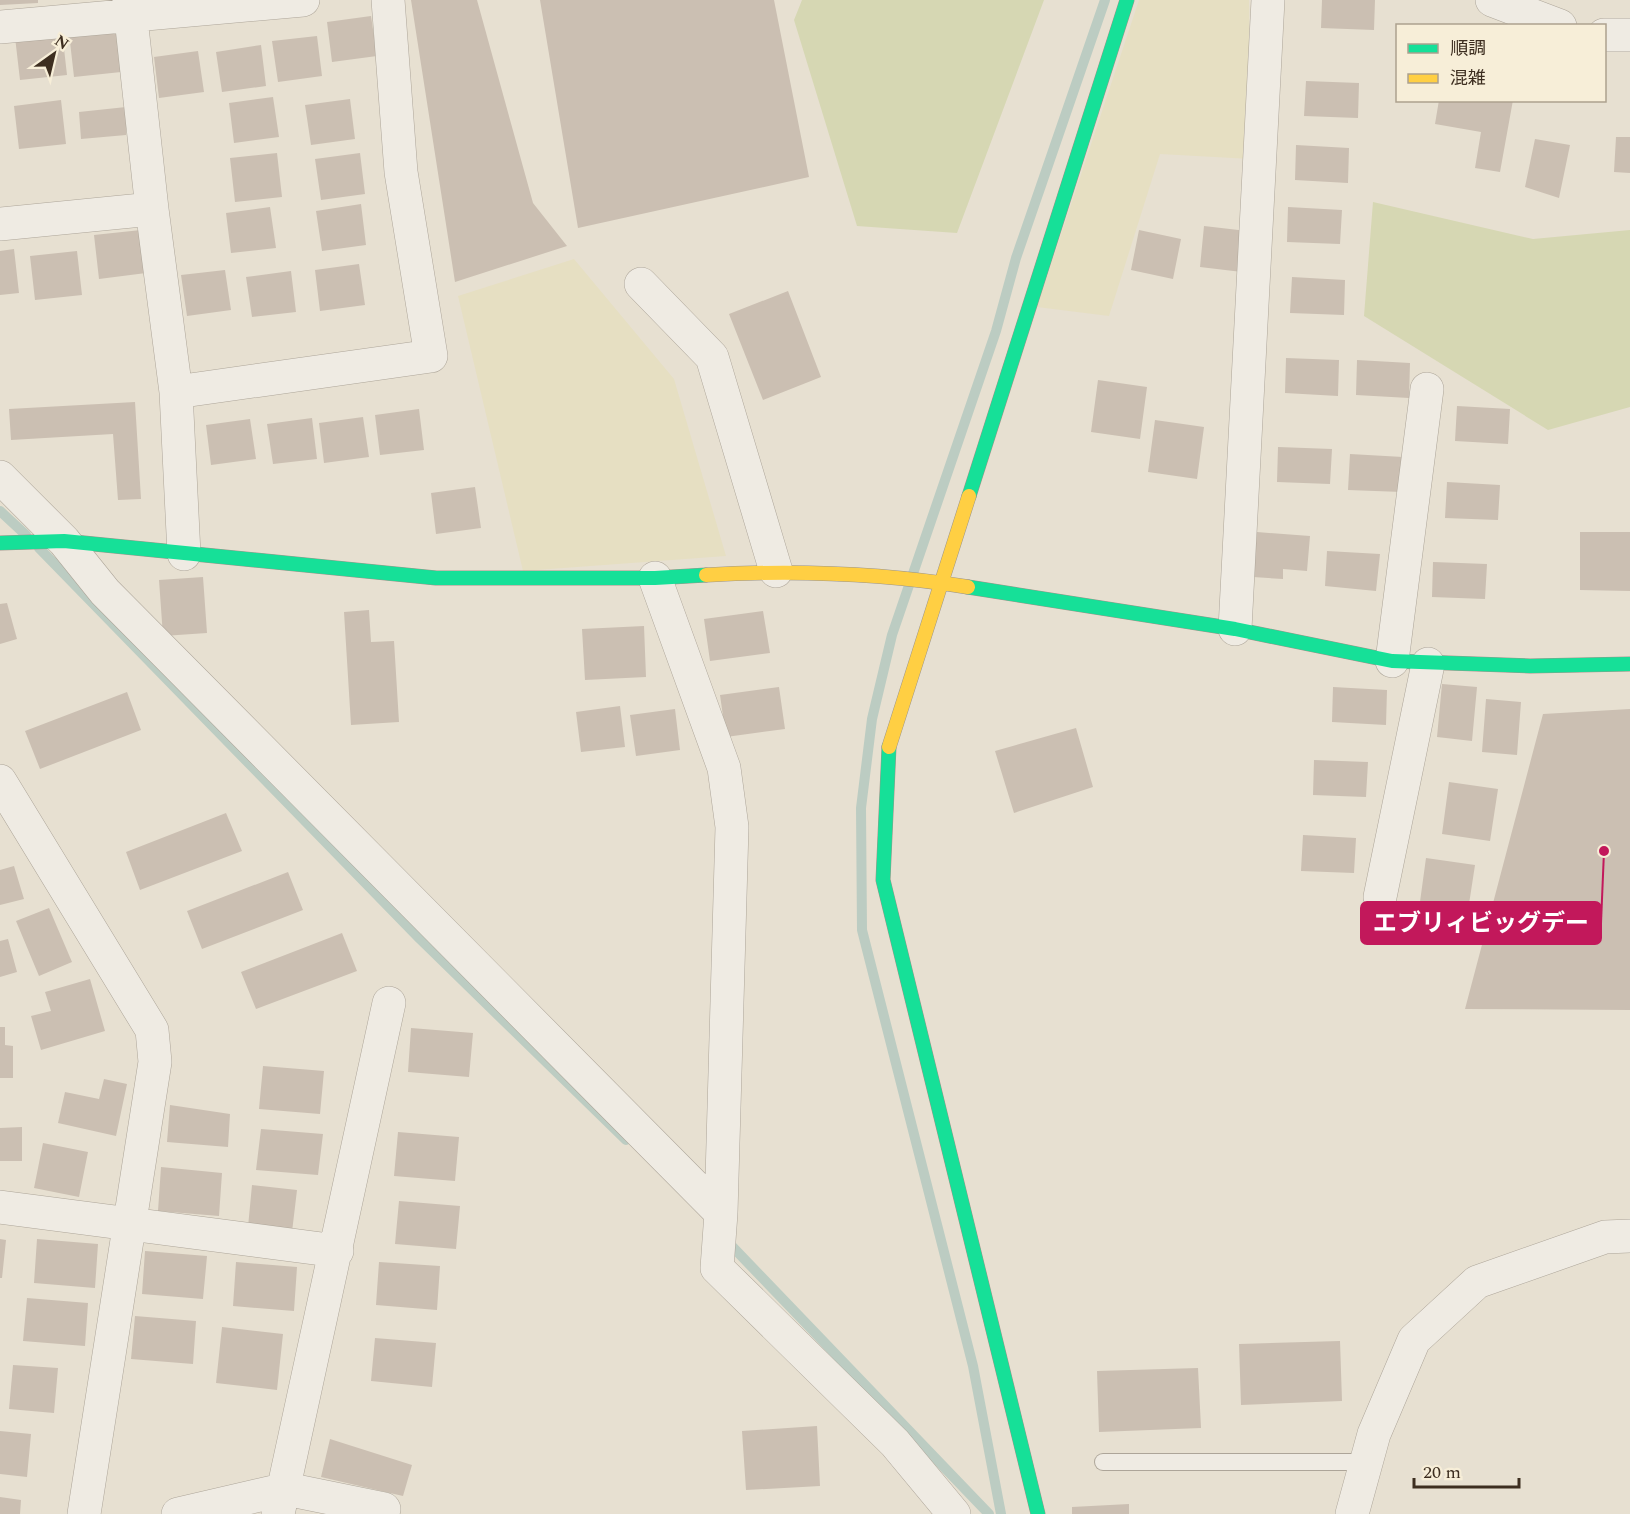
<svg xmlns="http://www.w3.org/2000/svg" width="1630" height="1514" viewBox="0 0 1630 1514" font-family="Spectral,'Noto Sans JP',serif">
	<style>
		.farmland { fill: #e6dfc2 }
		.green { fill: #d6d7b3 }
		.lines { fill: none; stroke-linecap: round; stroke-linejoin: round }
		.stream { stroke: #bcccc2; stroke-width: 10 }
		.building { fill: #cbbfb2 }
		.lane-casing { stroke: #ada599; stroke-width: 18 }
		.street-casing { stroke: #ada599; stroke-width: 34 }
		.fast-casing { stroke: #9c958a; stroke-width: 15 }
		.slow-casing { stroke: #9c958a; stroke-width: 15 }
		.lane { stroke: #efebe3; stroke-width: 16 }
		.street { stroke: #efebe3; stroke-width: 33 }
		.fast { stroke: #16e098; stroke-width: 14 }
		.slow { stroke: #ffcf43; stroke-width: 14 }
		.leader { fill: none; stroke: #c2185b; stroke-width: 2 }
		.callout-dot { fill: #c2185b; stroke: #f7eed8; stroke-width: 2 }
		.callout { fill: #c2185b; stroke: #c2185b; stroke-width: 2 }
		.callout-label { font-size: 24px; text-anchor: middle; font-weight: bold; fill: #fff }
	</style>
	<rect width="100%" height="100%" fill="#e7e0d1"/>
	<path class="farmland" d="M1139,0h110l2,159 -91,-5 -51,162 -72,-9z
		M574,259l100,120 52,177 -203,15 -65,-275z"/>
	<path class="green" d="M802,0h242l-87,233 -100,-7 -63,-206z
		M1373,202l160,37 97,-9v177l-82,23 -184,-114z"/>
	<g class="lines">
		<path class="stream" d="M0,511l26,24
			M39,548l381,391 206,201
			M726,1240l263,274
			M1001,1514l-28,-148 -111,-436 -1,-122 11,-89 20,-84 104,-304 20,-73 89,-258"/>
	</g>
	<path class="building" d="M0,0h38v3l-38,2z
		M411,0h66l56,203 34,43 -112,36z
		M540,0h234l35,177 -231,51z
		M1322,0h53l-1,30 -53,-2z
		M371,16l6,40 -45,6 -5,-40z
		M116,28l5,44 -47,5 -5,-44z
		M62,31l5,44 -47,5 -5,-43z
		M317,36l5,40 -44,6 -6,-41z
		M261,45l5,41 -44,6 -6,-40z
		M198,51l6,41 -45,6 -5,-41z
		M1306,81l53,2 -1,35 -54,-2z
		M273,97l6,40 -45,6 -5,-40z
		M350,99l5,40 -44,6 -6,-40z
		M61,100l5,44 -47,5 -5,-43z
		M1439,100h74l-13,72 -25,-4 6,-36 -46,-8z
		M126,107v28l-45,4 -2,-27z
		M1616,137h14v36l-16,-1z
		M1535,139l35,6 -11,53 -34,-11z
		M1296,145l53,3 -1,35 -53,-3z
		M277,153l5,44 -47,5 -5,-44z
		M360,153l5,41 -44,6 -6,-41z
		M361,204l5,41 -44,6 -6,-40z
		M270,207l6,41 -45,5 -5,-40z
		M1288,207l54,3 -2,34 -53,-2z
		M1204,226l43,5 -5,41 -42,-5z
		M141,230l5,43 -47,6 -5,-44z
		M1139,230l42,9 -8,40 -42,-9z
		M14,249l5,44 -19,2v-44z
		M77,251l5,44 -47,5 -5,-44z
		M359,264l6,41 -45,6 -5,-41z
		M225,270l6,40 -44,6 -6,-41z
		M291,271l5,41 -44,5 -6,-40z
		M1292,277l53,3 -1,35 -54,-2z
		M788,291l33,86 -58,23 -34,-86z
		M1286,358l53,2 -1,36 -53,-3z
		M1357,360l53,3 -1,35 -53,-3z
		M1098,380l49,7 -7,52 -49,-7z
		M135,402l6,97 -23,1 -5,-66 -102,6 -2,-31z
		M1457,406l53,3 -2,35 -53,-3z
		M419,409l5,41 -44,5 -5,-40z
		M363,417l6,40 -45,6 -5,-40z
		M312,418l5,41 -44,5 -6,-40z
		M250,419l6,40 -45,6 -5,-40z
		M1155,420l49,7 -7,52 -49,-7z
		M1278,447l54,2 -2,35 -53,-2z
		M1350,454l53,3 -1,35 -54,-2z
		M1447,482l53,3 -2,35 -53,-2z
		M475,487l6,41 -45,6 -5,-41z
		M1257,532l53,4 -3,35 -24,-2v10l-30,-2z
		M1580,532h50v59l-50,-1z
		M1327,551l53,3 -4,37 -51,-5z
		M1433,562l54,2 -2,35 -53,-2z
		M203,577l4,56 -44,3 -4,-56z
		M7,603l10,36 -17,5v-40z
		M369,610l2,32 23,-1 5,81 -48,3 -7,-113z
		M763,611l7,42 -60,8 -6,-42z
		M644,626l2,51 -61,3 -3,-51z
		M1442,684l35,3 -5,54 -35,-4z
		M779,687l6,42 -59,8 -6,-42z
		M1333,687l54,3 -1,35 -54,-3z
		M127,692l14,38 -101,39 -15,-38z
		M1486,699l35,3 -4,53 -35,-3z
		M620,706l5,41 -44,5 -5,-40z
		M675,709l5,41 -44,6 -6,-41z
		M1630,709v301l-165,-1 78,-295z
		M1076,728l17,59 -79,26 -19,-62z
		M1314,760l54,2 -2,35 -53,-2z
		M1449,782l49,7 -8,52 -48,-7z
		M226,813l16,38 -102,39 -14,-38z
		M1303,835l53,3 -2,35 -53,-2z
		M1426,858l49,7 -8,52 -48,-8z
		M14,866l10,33 -24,6v-35z
		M288,872l15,38 -101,39 -15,-38z
		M49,908l23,54 -33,14 -23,-55z
		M342,933l15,38 -101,38 -15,-37z
		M8,939l9,33 -17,5v-36z
		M90,979l15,52 -64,19 -10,-34 20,-5 -6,-19z
		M0,1027h5v18l8,1v32h-13z
		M411,1028l62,5 -4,44 -61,-5z
		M263,1066l61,5 -4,43 -61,-5z
		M104,1079l23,5 -11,52 -58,-13 7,-31 34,7z
		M170,1105l60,9 -2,33 -61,-5z
		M22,1127v34h-22v-33z
		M261,1129l62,5 -5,41 -62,-5z
		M398,1132l61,5 -4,44 -61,-5z
		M43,1143l45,9 -9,45 -45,-9z
		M161,1167l61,6 -3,43 -61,-5z
		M252,1185l45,5 -5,42 -44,-5z
		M399,1201l61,5 -4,43 -61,-5z
		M0,1239l6,1 -4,38h-2z
		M37,1239l61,5 -3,44 -61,-5z
		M145,1251l62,5 -4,43 -61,-5z
		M236,1262l61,5 -3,44 -61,-5z
		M379,1262l61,4 -3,44 -61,-5z
		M27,1298l61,5 -3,43 -62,-5z
		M135,1316l61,5 -3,43 -62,-5z
		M222,1327l61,7 -6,56 -61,-7z
		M375,1338l61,5 -4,44 -61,-6z
		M1340,1341l2,60 -101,4 -2,-61z
		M13,1365l45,3 -4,45 -45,-4z
		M1198,1368l3,60 -102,4 -2,-61z
		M817,1426l3,60 -74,4 -4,-59z
		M0,1431l31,3 -4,43 -27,-3z
		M330,1439l82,26 -9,31 -82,-19z
		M0,1497l21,3 -1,14h-20z
		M1129,1504v10h-57v-7z"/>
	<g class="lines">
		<defs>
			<path id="lane" d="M1103,1462h263"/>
			<path id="street" d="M129,0l23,209 24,183 8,162
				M1492,0l68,26
				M0,27l303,-27
				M1604,35h26
				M0,224l152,-15
				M641,284l71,73 64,214
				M176,392l255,-36 -30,-184 -13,-172
				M0,477l64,64 41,51 616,621 -4,55 178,175 59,71
				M655,578l69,190 8,59 -11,386
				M1235,629l33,-629
				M1392,661l35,-272
				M0,781l152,249 3,32 -71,452
				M1380,897l48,-233
				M0,1207l337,44
				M178,1514l108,-25 98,20
				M278,1514l111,-511
				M1352,1514l22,-80 40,-94 63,-58 128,-45 25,-1"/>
			<path id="fast" d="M969,496l158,-496
				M0,543l64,-2 372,37h219l51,-3
				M968,587l267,42 157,32 138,5 100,-2
				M889,747l-6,133 155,634"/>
			<path id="slow" d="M706,575c87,-5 176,-2 262,12
				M889,747l80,-251"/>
		</defs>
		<use href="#lane" class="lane-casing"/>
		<use href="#street" class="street-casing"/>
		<use href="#fast" class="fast-casing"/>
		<use href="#slow" class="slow-casing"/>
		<use href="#lane" class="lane"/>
		<use href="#street" class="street"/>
		<use href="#fast" class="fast"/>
		<use href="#slow" class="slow"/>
	</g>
	<path class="leader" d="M1604 851L1601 923"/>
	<circle class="callout-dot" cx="1604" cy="851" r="6"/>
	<rect class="callout" x="1361" y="902" width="240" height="42" rx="6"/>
	<g class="callout-label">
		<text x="1481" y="931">エブリィビッグデー</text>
	</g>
	<rect x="1396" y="24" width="210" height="78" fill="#f7eed8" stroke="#ada18e" stroke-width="1.5"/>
	<rect x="1408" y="44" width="30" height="9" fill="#16e098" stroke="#ada18e" stroke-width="1.5"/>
	<text x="1450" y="54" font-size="18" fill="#3d2e20">順調</text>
	<rect x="1408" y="74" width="30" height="9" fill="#ffcf43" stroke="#ada18e" stroke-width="1.5"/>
	<text x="1450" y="84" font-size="18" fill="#3d2e20">混雑</text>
	<g transform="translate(54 54) rotate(34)" stroke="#f7eed8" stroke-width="4.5" paint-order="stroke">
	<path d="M0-4.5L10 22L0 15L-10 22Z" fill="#3d2e20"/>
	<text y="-9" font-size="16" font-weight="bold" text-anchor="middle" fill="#3d2e20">N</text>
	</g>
	<path d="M1414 1478v9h105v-9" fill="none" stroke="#3d2e20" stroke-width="3"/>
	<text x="1423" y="1478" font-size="18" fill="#3d2e20" stroke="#f7eed8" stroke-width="4.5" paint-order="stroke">20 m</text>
</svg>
